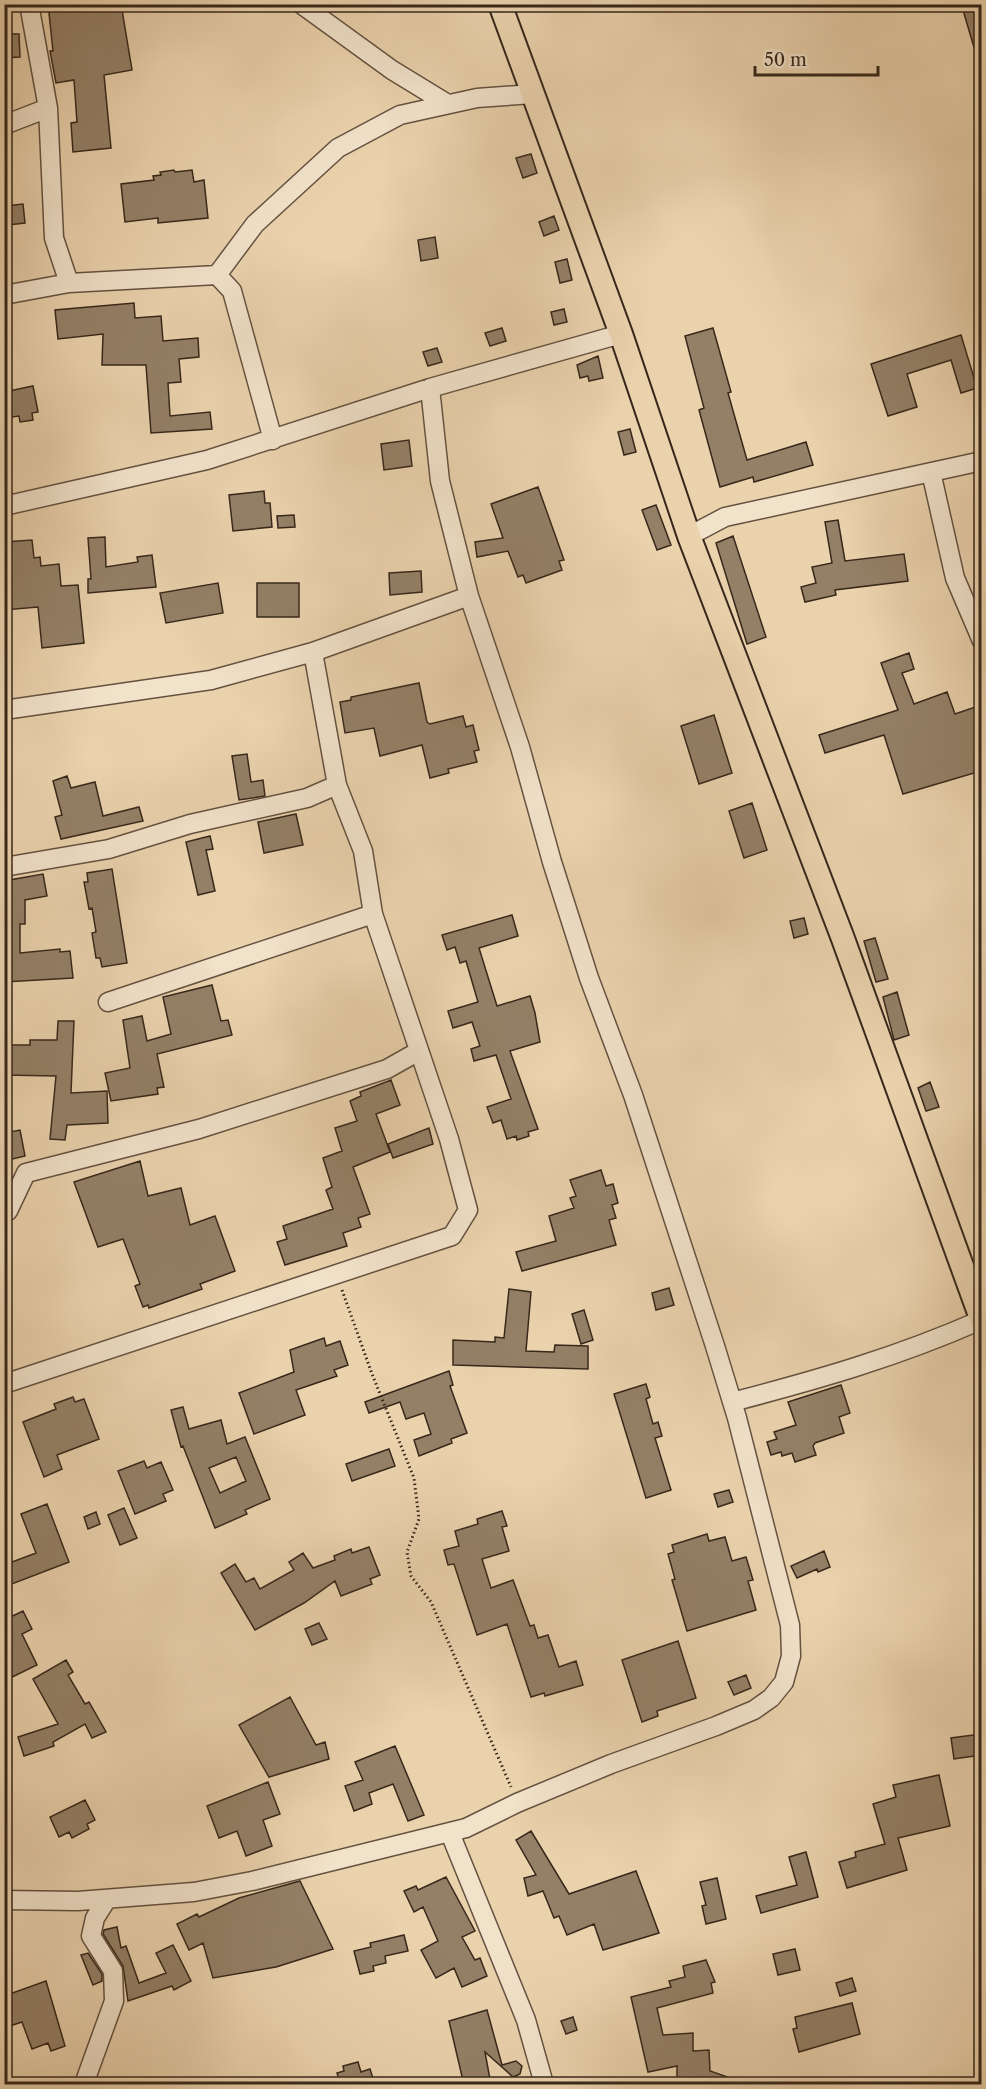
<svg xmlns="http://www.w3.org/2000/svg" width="986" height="2089" viewBox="0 0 986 2089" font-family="'Libre Caslon Text',serif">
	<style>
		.building { fill: #948067; stroke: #37281b; stroke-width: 1.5; fill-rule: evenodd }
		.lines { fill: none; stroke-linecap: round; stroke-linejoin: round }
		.minor-casing { stroke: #645240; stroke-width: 21 }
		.major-casing { stroke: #37281b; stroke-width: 26 }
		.path { stroke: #37281b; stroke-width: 3; stroke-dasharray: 1.5 3; stroke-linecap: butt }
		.minor { stroke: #f1e2ca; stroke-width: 18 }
		.major { stroke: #ead2ad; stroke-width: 22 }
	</style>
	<rect width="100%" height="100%" fill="#ead2ad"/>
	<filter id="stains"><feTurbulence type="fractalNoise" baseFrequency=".00333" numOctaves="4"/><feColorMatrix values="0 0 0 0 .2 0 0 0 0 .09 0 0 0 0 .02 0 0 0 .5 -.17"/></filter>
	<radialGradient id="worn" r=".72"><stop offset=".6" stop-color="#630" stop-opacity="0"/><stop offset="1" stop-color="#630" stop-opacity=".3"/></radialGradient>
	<path class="building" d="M48,4h73l11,66 -28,5 7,73 -38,4 -2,-29 6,-1 -3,-42 -18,3 -6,-32h3z
		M981,5v55l-3,1 -15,-51z
		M4,34h15l1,23 -16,1z
		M531,154l6,19 -14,5 -7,-20z
		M174,170l1,2 17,-2 2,12 10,-2 4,38 -50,5v-5l-33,4 -4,-38 33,-4 -1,-4 8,-1 -1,-3z
		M23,204l2,19 -17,2 -2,-19z
		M554,216l5,14 -15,6 -5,-14z
		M435,237l3,21 -17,3 -3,-21z
		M567,259l5,21 -12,3 -5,-21z
		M134,303l1,15 26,-2 2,25 35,-3 1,19 -20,2 2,23 -13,1 2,33 40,-4 2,17 -61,4 -5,-68h-44l1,-31 -45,5 -3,-29z
		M564,309l3,13 -13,3 -3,-13z
		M502,328l4,13 -16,5 -5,-13z
		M713,328l18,64 -3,1 19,67 59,-18 7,23 -59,17 -1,-5 -33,10 -21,-77 5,-2 -19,-72z
		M961,335l16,53 -16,5 -10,-33 -44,14 10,33 -29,9 -17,-52z
		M437,348l5,14 -14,4 -5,-14z
		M598,356l5,22 -14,3 -1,-5 -8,2 -3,-13z
		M33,386l5,26 -6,1 1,7 -13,2 -1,-6 -15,2v-26z
		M630,429l6,23 -12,3 -6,-23z
		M409,440l3,26 -28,4 -3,-26z
		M538,487l26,73 -5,1 3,9 -36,13 -3,-8 -5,2 -10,-26 -31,6 -2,-15 28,-4 -12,-34z
		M264,491l1,12h5l2,24 -39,4 -4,-36z
		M656,505l15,40 -14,5 -15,-40z
		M294,515l1,12 -17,1 -1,-12z
		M838,520l7,41 59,-7 4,27 -73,9 1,5 -31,7 -4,-15 15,-4 -4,-16 20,-4 -7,-41z
		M733,536l33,101 -19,7 -31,-101z
		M105,537l1,30 32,-5 -1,-5 15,-2 4,32 -68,6v-14h3l-3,-41z
		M32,540l2,18 6,-1 1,9 18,-2 2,22 17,-1 6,58 -42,5 -4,-41 -34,3v-68z
		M421,571l1,21 -32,3 -1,-22z
		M218,583l5,30 -57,10 -6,-30z
		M257,583h42v34h-42z
		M909,653l5,16 -12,4 12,31 33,-12 8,22 26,-9v66l-78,23 -19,-59 -59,18 -6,-18 79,-25 -17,-47z
		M419,683l8,39 3,2 33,-8 3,11 7,-2 6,25 -5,1 3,11 -29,7 1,4 -19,5 -8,-33 -42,11 -6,-28 -29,5 -5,-31 11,-2v-3z
		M714,715l18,58 -33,11 -18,-58z
		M247,754l4,28 12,-2 2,16 -26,4 -7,-44z
		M67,776l4,12 24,-6 8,34 36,-9 4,14 -82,18 -6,-22 7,-2 -9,-34z
		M752,803l15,47 -23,8 -15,-47z
		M296,814l7,31 -39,8 -6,-31z
		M210,836l3,13 -7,1 9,41 -17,4 -12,-53z
		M112,869l15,94 -25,4 -2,-9h-4l-4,-25 4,-1 -4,-24 -3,1 -5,-27h4l-1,-9z
		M43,874l4,22 -22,4v24h-5v29l40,-4v3l10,-1 3,27 -69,4v-101z
		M512,915l6,21 -39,12 18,58 33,-10 5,17 5,29 -30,9 28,78 -10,3 1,4 -12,4 -1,-4 -9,3 -6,-19 -8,3 -6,-16 24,-8 -15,-44 -22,6 -3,-12 9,-3 -8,-24 -19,6 -5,-17 30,-9 -12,-41 -6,2 -5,-16 -8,3 -5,-15z
		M804,918l4,16 -14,4 -4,-17z
		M875,938l13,41 -12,3 -12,-41z
		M212,985l9,36 7,-1 4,15 -75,19 7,33 -7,1 1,6 -47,7 -6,-28 25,-5 -7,-48 19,-4 5,25 24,-7 -8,-37z
		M897,992l12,43 -15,5 -11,-43z
		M58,1021h16l-3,72 36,-2 1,32 -41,2 -2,15 -15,-1 6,-63 -52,-1v-30h26v-5h27z
		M391,1080l9,25 -24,9 14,38 -37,15 17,47 -12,4 3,9 -18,6 4,13 -62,19 -8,-23 10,-3 -4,-13 50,-17 -7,-19 6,-3 -9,-29 19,-7 -7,-23 22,-7 -7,-20 11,-5 -1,-4z
		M930,1082l9,25 -13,4 -8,-23z
		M429,1128l4,16 -40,14 -5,-14z
		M20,1130l5,26 -21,5v-28z
		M140,1161l8,35 33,-8 9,37 25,-9 20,55 -35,13 2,5 -53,19 -1,-3 -5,2 -8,-21 5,-2 -17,-45 -25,8 -24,-65z
		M601,1170l5,16 7,-2 5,19 -6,2 4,13 -7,2 7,25 -94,26 -6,-19 40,-11 -7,-25 25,-8 -4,-10 6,-2 -6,-16z
		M669,1288l5,17 -18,5 -4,-17z
		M509,1289l22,3 -5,59 28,1 1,-7 33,1v23l-135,-4v-25l42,2v-5l9,1z
		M584,1310l9,30 -12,4 -9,-30z
		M324,1338l2,8 14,-5 8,24 -14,5 3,6 -41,14 9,25 -51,19 -15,-41 55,-21 -4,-22z
		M449,1371l4,14 -3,1 17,47 -16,6 1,4 -33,13 -5,-16 17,-6 -7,-21 -18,6 -6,-17 -31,11 -4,-11z
		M646,1384l4,13 -4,2 7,25 5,-2 4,14 -7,2 16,52 -25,8 -32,-104z
		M841,1385l9,28 -11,4 5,16 -29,10 -2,3 3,9 -21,7 -3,-9 -10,3 -1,-4 -10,3 -4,-13 10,-3 -3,-7 22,-7 -8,-23z
		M73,1397l2,5 9,-3 15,40 -42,16 5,14 -18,8 -21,-55 33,-13 -2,-5z
		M183,1407l6,22 32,-9 6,24 18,-7 25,62 -25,11 2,4 -32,14 -32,-82 -2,1 -10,-37zM236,1457l10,24 -26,12 -11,-25z
		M389,1449l6,17 -43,15 -6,-17z
		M144,1461l3,7 14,-6 12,28 -10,4 3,7 -31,13 -17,-43z
		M729,1490l4,12 -15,5 -4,-13z
		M47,1504l22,58 -65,25v-22l32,-12 -15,-39z
		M124,1508l13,30 -17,7 -12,-30z
		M502,1511l5,15 -5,1 7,24 -27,8 9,29 22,-8 17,46 4,-1 4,13 10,-3 11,32 17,-6 7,24 -38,11 -1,-3 -13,4 -24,-73 -30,11 -23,-71 -6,1 -4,-15 15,-4 -4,-15 23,-7 -1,-5z
		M96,1512l4,12 -12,5 -4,-12z
		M707,1534l2,7 16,-4 7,24 14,-4 7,23 -5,1 8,29 -69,21 -15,-51 3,-1 -7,-25 6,-2 -2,-7z
		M369,1547l11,28 -10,4 2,5 -31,12 -6,-15 -31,22 -49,27 -34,-57 14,-9 11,18 8,-4 6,11 34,-19 -5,-8 14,-9 10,15 22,-8 -1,-4 17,-7 1,4z
		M824,1551l6,16 -12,5 -1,-3 -20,9 -6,-12z
		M23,1611l9,18 -10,5 15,31 -33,16v-61z
		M319,1623l8,16 -15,6 -7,-16z
		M678,1641l18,57 -39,13 1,5 -16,6 -20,-62z
		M66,1660l7,12 -5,3 17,29 4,-2 17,30 -14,6 -7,-14 -32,18 1,4 -30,10 -6,-19 40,-13 -25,-45z
		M746,1675l5,13 -17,7 -6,-13z
		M290,1697l26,48 9,-3 4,17 -60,18 -30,-52z
		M981,1734v21l-27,4 -3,-21z
		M395,1746l29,69 -16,6 -15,-37 -24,9 3,11 -18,7 -9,-25 18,-6 -8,-18z
		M939,1775l11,51 -52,12 9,32 -60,18 -8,-26 17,-5 -1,-5 30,-8 -12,-40 23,-7 -3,-12z
		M268,1782l12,32 -17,6 9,26 -26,10 -9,-25 -18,7 -12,-32z
		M85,1800l10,20 -8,4 2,5 -17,9 -3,-6 -10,5 -9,-20z
		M531,1831l38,63 67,-23 23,62 -56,17 -9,-26 -27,11 -8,-19 -5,2 -11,-27 -15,5 -4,-18 12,-3 -20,-35z
		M806,1852l12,45 -57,16 -5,-17 41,-11 -8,-28z
		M446,1877l29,54 -13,6 13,23 5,-2 7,18 -25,11 -8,-19 -18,10 -15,-28 17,-9 -15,-34 -9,5 -10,-21 12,-5 2,4z
		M717,1878l9,41 -20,5 -4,-18 4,-1 -6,-23z
		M300,1881l33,68 -57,18 -63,11 -10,-35 -14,7 -12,-26 20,-10 2,3 40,-19z
		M117,1927l4,21 5,-2 13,37 27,-10 -10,-20 17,-8 18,36 -17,9 -2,-4 -44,15 -5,-35 -20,-32 1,-4z
		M404,1935l4,16 -23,5 1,7 -13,3 1,5 -14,3 -6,-23 17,-4 -1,-4z
		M795,1949l5,21 -22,5 -5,-21z
		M88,1953l14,21v7l-9,4 -12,-30z
		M706,1960l9,22 -4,1 2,10 -56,15 6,27 30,-2v18l16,-1 1,21 32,11v3h-65v-19l-29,6 -17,-75 40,-10 -2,-6 16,-4 -2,-11z
		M852,1978l4,13 -16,5 -4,-13z
		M46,1981l19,65 -14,5 -3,-8 -16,6 -10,-27 -18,6v-32z
		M852,2003l8,31 -61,18 -6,-23 4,-1 -2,-11z
		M487,2010l15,55 14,-4 6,5 -2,8 -7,3 -28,-25 6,33h-27l-15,-64z
		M573,2017l4,13 -11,4 -5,-13z
		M358,2062l3,10 9,-3 5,16h-43l7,-5 -2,-7 7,-2 -1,-5z"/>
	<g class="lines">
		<defs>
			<path id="minor" d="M29,4l19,104 6,130 15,45
				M301,4l91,66 54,33
				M4,125l44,-17
				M217,275l38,-51 83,-76 62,-33 77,-17 56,-4
				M4,295l65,-12 148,-8 15,16 41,149
				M931,472l24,106 27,63
				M4,506l203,-46 223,-72 191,-54
				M689,536l36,-19 257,-56
				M4,710l207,-30 102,-28 156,-56
				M4,867l105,-18 81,-25 117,-26 30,-13
				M108,1002l265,-88
				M8,1211l18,-38 173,-44 188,-60 32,-18
				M4,1384l448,-148 16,-26 -19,-71 -76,-225 -10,-63 -26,-66 -24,-133
				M732,1402c88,-23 165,-45 249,-82
				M450,1833l76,187 18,64
				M4,1900l74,1 116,-9 58,-11 214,-53 51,-25 94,-39 105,-38 38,-16 17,-12 13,-16 7,-26 -1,-31 -53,-207 -22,-72 -82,-251 -44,-117 -37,-116 -32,-115 -51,-151 -29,-115 -10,-93
				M84,2084l30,-83 -1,-30 -22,-35 4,-18 12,-19"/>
			<path id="major" d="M500,4l121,330 68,202 153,400 140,385"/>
		</defs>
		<use href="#minor" class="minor-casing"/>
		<use href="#major" class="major-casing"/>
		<path class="path" d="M342,1290l30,84 42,104 5,41 -12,33 4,24 20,26 80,185"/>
		<use href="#minor" class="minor"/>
		<use href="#major" class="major"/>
	</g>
	<rect width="986" height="2089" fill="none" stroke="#ead2ad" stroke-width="24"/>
	<rect x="6" y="6" width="974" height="2077" fill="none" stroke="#37281b" stroke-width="3"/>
	<rect x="12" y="12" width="962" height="2065" fill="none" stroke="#37281b" stroke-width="1.5"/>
	<path d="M755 66v9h123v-9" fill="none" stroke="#37281b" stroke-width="3"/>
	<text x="764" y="66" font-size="18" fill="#37281b" stroke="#f1e2ca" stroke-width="4.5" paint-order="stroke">50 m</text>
	<rect width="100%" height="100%" filter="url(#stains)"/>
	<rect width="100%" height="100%" fill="url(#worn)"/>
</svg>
